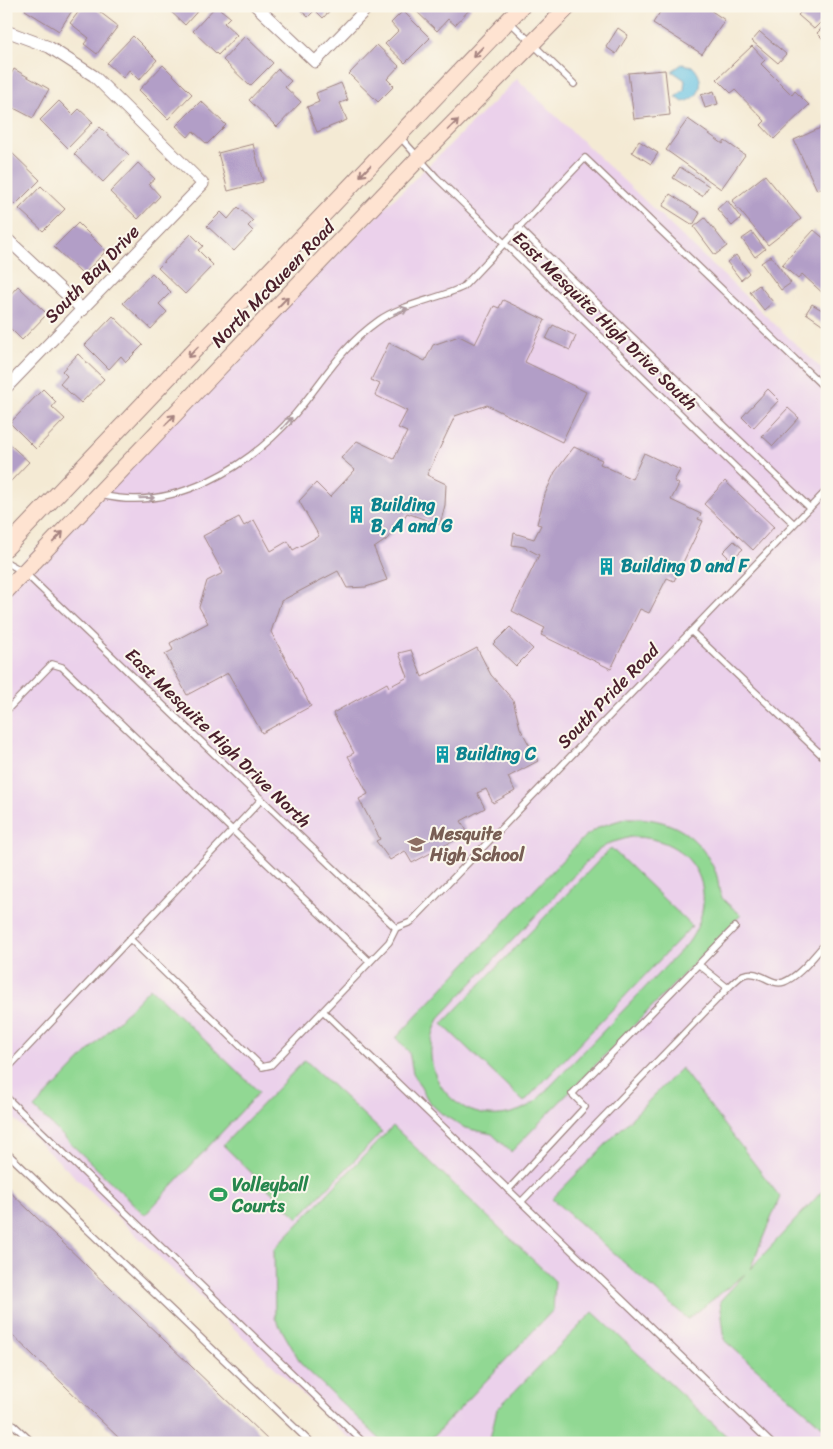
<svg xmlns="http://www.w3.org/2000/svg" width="833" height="1449" viewBox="0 0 833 1449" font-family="Sriracha,sans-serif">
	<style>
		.built { fill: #ebd1eb }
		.green { fill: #91d893; stroke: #6e7c5f; fill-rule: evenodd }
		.water { fill: #64c1e2; stroke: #577086 }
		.building { fill: #b29ec7 }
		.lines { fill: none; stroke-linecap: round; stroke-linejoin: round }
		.service-casing { stroke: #9f8480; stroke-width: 8 }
		.minor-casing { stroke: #9f8480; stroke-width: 13 }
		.secondary-casing { stroke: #9f8480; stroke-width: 18 }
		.service { stroke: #fff; stroke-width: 5.5 }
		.minor { stroke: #fff; stroke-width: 11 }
		.secondary { stroke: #fee3d1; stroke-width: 16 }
		.oneway { stroke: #a4817e }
		.oneway2 { stroke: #ae9aa0 }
		.labels { text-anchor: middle; stroke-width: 4; stroke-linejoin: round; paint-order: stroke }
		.street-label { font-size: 18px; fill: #4a1f2b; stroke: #fbf7ec }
		.culture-label { font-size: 18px; font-weight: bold; fill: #0d838f; stroke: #fbf7ec; text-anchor: start }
		.education-label { font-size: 18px; font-weight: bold; fill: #785e54; stroke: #fbf7ec; text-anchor: start }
		.leisure-label { font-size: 18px; font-weight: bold; fill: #27864d; stroke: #fbf7ec; text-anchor: start }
	</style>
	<rect width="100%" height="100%" fill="#fbf7ec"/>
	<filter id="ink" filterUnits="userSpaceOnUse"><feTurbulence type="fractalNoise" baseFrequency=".02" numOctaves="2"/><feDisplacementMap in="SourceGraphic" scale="10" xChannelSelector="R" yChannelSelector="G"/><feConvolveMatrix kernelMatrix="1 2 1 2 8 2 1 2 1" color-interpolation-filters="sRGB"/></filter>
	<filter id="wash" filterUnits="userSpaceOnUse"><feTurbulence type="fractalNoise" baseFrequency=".0096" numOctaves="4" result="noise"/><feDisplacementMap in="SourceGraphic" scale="20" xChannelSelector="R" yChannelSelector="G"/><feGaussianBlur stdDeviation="1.12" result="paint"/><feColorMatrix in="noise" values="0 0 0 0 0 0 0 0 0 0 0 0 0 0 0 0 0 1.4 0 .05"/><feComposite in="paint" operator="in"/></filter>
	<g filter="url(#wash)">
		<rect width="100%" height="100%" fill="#f4ead4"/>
		<path class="built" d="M517,79l310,295v1069h-473l-348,-332v-533z"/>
		<path class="green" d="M627,818c42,-1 72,15 89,55 3,7 2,17 5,23 4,7 14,13 20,19l-230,237 -19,-18 -27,-6 -23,-14 -13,-12 -16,-29 -4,-21 -13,-14 188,-201 17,-11zM631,837c62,-1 93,55 57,106l-152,158c-59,43 -131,-19 -96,-84l157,-166 13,-8z
			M611,848l81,78 -168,176 -82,-78z
			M150,988l109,104 -114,123 -111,-107z
			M305,1060l77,72 -84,86 -75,-73z
			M681,1068l99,129 -30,72 77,-83v244l-102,-89 -5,-40 25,-27 -57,45 -136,-120z
			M393,1126l162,155 -2,29 -126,133h-43l-82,-78 -27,-47 -1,-69z
			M593,1312l141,131h-245l8,-34z"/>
		<path class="water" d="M682,64l10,2c14,13 10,33 -9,36l-7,-5 8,-7 1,-10 -13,-9z"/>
		<g id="blocks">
			<path class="building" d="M27,6h48l-16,25 -34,-21z
				M83,6h9l26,20 -21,28 -13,-10 5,-6 -19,-15z
				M165,6h37l-17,19z
				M216,6l14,11 -6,6 13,12 -19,20 -25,-24z
				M296,6h38l-11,12 -8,-8 -7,7z
				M411,6h58l2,2 -16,17 -7,-6 -11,12z
				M664,6h40l21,14 -23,34 -49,-31z
				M807,6h20v10l-13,13 -16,-14z
				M403,11l27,27 -25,25 -20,-19 13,-13 -7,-8z
				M827,23v20l-10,-10z
				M618,28l10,7 -12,19 -10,-7z
				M760,32l26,22 -8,9 -26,-22z
				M133,36l24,24 -18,20 -10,-10 -6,8 -16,-15z
				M245,36l28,27 -23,23 -27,-26z
				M377,45l22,21 -12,13 7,7 -16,16 -29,-28z
				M752,46l13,14 -4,4 31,31 3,-4 14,14 -35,34 -13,-14 4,-4 -30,-31 -4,3 -14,-14z
				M163,65l29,29 -24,25 -29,-29z
				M14,69l35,20 -16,29 -27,-14v-21z
				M278,69l13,12 -6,6 16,15 -24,25 -28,-27z
				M665,70l5,45 -36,4 -6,-46z
				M341,83l7,17 -8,3 7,17 -30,12 -10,-25 12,-5 -3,-9z
				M714,91l4,13 -13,4 -4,-13z
				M59,101l14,14 6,-6 14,13 -25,26 -28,-28z
				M201,101l25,24 -19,19 -14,-13 -5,6 -12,-11z
				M688,119l35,25 2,-3 20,14 -24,34 -55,-39z
				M827,125v60l-10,5 -23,-50z
				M100,127l29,28 -26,27 -29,-28z
				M639,141l19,12 -7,11 -19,-12z
				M253,144l10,38 -35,9 -10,-38z
				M11,152l29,28 -25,25 -9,-8v-40z
				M138,163l17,16 -6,5 11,12 -22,23 -28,-27z
				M680,167l29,19 -7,10 -29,-18z
				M765,175l36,44 -33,26 -36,-44z
				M41,186l24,23 -22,22 -24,-22z
				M670,194l30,19 -7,12 -30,-19z
				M727,200l14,18 -9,8 -15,-17z
				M238,207l15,14 -5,5 5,5 -19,20 -27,-25 14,-14 7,7z
				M705,218l22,28 -12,9 -21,-28z
				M78,223l28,28 -23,24 -29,-28z
				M814,230l13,11v56l-25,-23 -4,5 -16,-14z
				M752,232l13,17 -10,8 -13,-18z
				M191,234l12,12 -5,4 15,15 -28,29 -27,-26z
				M736,255l13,18 -8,7 -14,-18z
				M771,256l20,27 -10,7 -20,-27z
				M152,273l19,19 -12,12 8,8 -16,17 -28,-26z
				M759,285l14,17 -9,8 -14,-18z
				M18,286l29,28 -25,26 -16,-16v-25z
				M503,300l42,20 -20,42 61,30 -24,50 -75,-37 -32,11 -28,59 19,9 -1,21 -5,20 -33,-12 -7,12 -14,15 -12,8 13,32 -21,7 -19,1 -9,-17 -57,30 -10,31 40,74 -49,27 -34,-60 -41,22 -22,-41 8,-4 -3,-7 38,-20 -9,-16 8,-26 16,-8 -20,-37 36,-19 5,9 10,-6 17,31 17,-10 5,9 26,-14 -20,-35 17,-18 14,14 25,-27 -14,-12 16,-17 37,18 13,-27 -9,-4 9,-17 -32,-16 5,-11 -9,-4 18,-37 36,18 8,-16 26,-9 16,8 19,-38 5,2z
				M812,304l15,9 -2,13 -19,-13z
				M113,316l30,29 -17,17 -5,-6 -12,13 -24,-24z
				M553,325l23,11 -6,14 -24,-11z
				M78,354l26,25 -23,24 -21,-19 7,-8 -5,-5z
				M43,389l13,13 -4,5 13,12 -29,30 -26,-26z
				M768,389l11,11 -26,28 -11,-11z
				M788,408l11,10 -26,28 -11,-10z
				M6,441l23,21 -19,20 -4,-4z
				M574,447l28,13 -2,4 32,15 12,-26 36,17 -6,11 5,3 -8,16 30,14 -3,5 5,2 -29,60 -7,-3 -18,35 -9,-4 -29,60 -70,-34 4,-7 -33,-17 27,-56 -15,-8 -12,-2 2,-12 20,6 7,-14 -4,-1 8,-30 10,-22z
				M725,481l49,46 -21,23 -49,-46z
				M734,541l9,8 -12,11 -8,-8z
				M510,627l23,22 -17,17 -23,-22z
				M477,648l14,27 22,25 7,28 18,33 -30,16 7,14 -22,12 -7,-14 -9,4 8,15 -24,13 7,12 -56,30 -7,-12 -15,9 -14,-19 4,-2 -21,-40 9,-5 -20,-38 6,-3 -21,-40 54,-30 2,4 19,-10 -9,-24 12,-3 11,27z
				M6,1188l265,255h-147l-118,-114z"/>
		</g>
	</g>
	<g filter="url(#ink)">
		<use href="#blocks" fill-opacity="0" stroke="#9f8480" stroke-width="1"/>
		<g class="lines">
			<defs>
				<path id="service" d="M509,21l65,63
					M400,137l36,40 358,347
					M518,227l292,281
					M101,495c73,18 148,-28 194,-81 29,-34 45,-66 83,-93 21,-16 60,-22 85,-34l122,-129 242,232
					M6,562l18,10 372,356 15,-6 416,-432
					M691,631l136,129
					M6,711l46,-47 10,3 308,295
					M130,939l132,128 9,-2 118,-123 7,-14
					M698,964l30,24
					M323,1011l448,432
					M6,1070l255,-270
					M6,1097l358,346
					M6,1152l305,291
					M508,1190l77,-83 -13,-13 163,-167
					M521,1202l207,-214c4,-4 10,-10 15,-13 16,-7 28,12 41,7 17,-7 30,-27 43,-40
					M6,1418l27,25"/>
				<path id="minor" d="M256,6l59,56 54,-56
					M6,31l43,16 45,29 109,108 -197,204
					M6,238l77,72"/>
				<path id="secondary" d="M6,548l516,-542
					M6,591l412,-432 151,-153"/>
			</defs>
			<use href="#service" class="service-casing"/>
			<use href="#minor" class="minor-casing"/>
			<use href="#secondary" class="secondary-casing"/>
			<use href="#service" class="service"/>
			<use href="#minor" class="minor"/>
			<use href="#secondary" class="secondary"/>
		</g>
		<defs><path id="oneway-shaft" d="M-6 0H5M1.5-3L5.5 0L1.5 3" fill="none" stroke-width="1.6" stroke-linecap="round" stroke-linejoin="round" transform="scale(1.25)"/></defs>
		<g class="oneway">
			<use href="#oneway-shaft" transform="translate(478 52) rotate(134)"/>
			<use href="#oneway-shaft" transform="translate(453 125) rotate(-45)"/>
			<use href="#oneway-shaft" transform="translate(365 171) rotate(134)"/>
			<use href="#oneway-shaft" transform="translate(283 302) rotate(-46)"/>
			<use href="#oneway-shaft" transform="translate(193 352) rotate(134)"/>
			<use href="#oneway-shaft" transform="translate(170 420) rotate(-46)"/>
			<use href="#oneway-shaft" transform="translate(58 537) rotate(-46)"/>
		</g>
		<g class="oneway2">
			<use href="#oneway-shaft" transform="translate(401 311) rotate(-22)"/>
			<use href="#oneway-shaft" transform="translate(287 423) rotate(-48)"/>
			<use href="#oneway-shaft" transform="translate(147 498) rotate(-2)"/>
		</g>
	</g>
	<defs>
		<symbol id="building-bare" viewBox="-9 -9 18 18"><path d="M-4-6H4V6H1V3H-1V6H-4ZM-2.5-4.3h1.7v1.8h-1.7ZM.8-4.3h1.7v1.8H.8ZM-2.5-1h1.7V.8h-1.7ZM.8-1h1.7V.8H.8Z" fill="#0f9aa8" stroke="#fbf7ec" stroke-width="2.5" paint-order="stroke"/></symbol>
		<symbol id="school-bare" viewBox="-9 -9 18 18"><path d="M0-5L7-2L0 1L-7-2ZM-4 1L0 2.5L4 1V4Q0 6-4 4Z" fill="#8d6e63" stroke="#fbf7ec" stroke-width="2.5" paint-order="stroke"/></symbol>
		<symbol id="stadium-bare" viewBox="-9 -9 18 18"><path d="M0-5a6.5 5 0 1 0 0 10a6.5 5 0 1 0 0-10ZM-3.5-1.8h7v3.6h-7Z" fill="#2e9e5b" stroke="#fbf7ec" stroke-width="2.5" paint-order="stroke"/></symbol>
	</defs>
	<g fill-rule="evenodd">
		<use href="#building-bare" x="344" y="502" width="25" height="25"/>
		<use href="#building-bare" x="594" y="554" width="25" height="25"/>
		<use href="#building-bare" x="430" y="742" width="25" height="25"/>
		<use href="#school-bare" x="404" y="832" width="25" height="25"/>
		<use href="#stadium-bare" x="206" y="1182" width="25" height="25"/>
	</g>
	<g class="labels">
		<g class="street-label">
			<text transform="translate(92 274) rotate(-46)" y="6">South Bay Drive</text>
			<text transform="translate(273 284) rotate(-46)" y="6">North McQueen Road</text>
			<text transform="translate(605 321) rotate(44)" y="6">East Mesquite High Drive South</text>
			<text transform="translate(608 696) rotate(-46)" y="6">South Pride Road</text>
			<text transform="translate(218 738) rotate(44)" y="6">East Mesquite High Drive North</text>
		</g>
		<g class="culture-label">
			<text x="371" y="511">Building<tspan x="371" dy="21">B, A and G</tspan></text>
			<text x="621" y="572">Building D and F</text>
			<text x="456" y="760">Building C</text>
		</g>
		<g class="education-label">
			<text x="430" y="840">Mesquite<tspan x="430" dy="21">High School</tspan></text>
		</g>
		<g class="leisure-label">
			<text x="232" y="1191">Volleyball<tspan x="232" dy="21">Courts</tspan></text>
		</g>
	</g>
	<rect width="833" height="1449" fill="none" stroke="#fbf7ec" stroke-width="25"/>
</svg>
